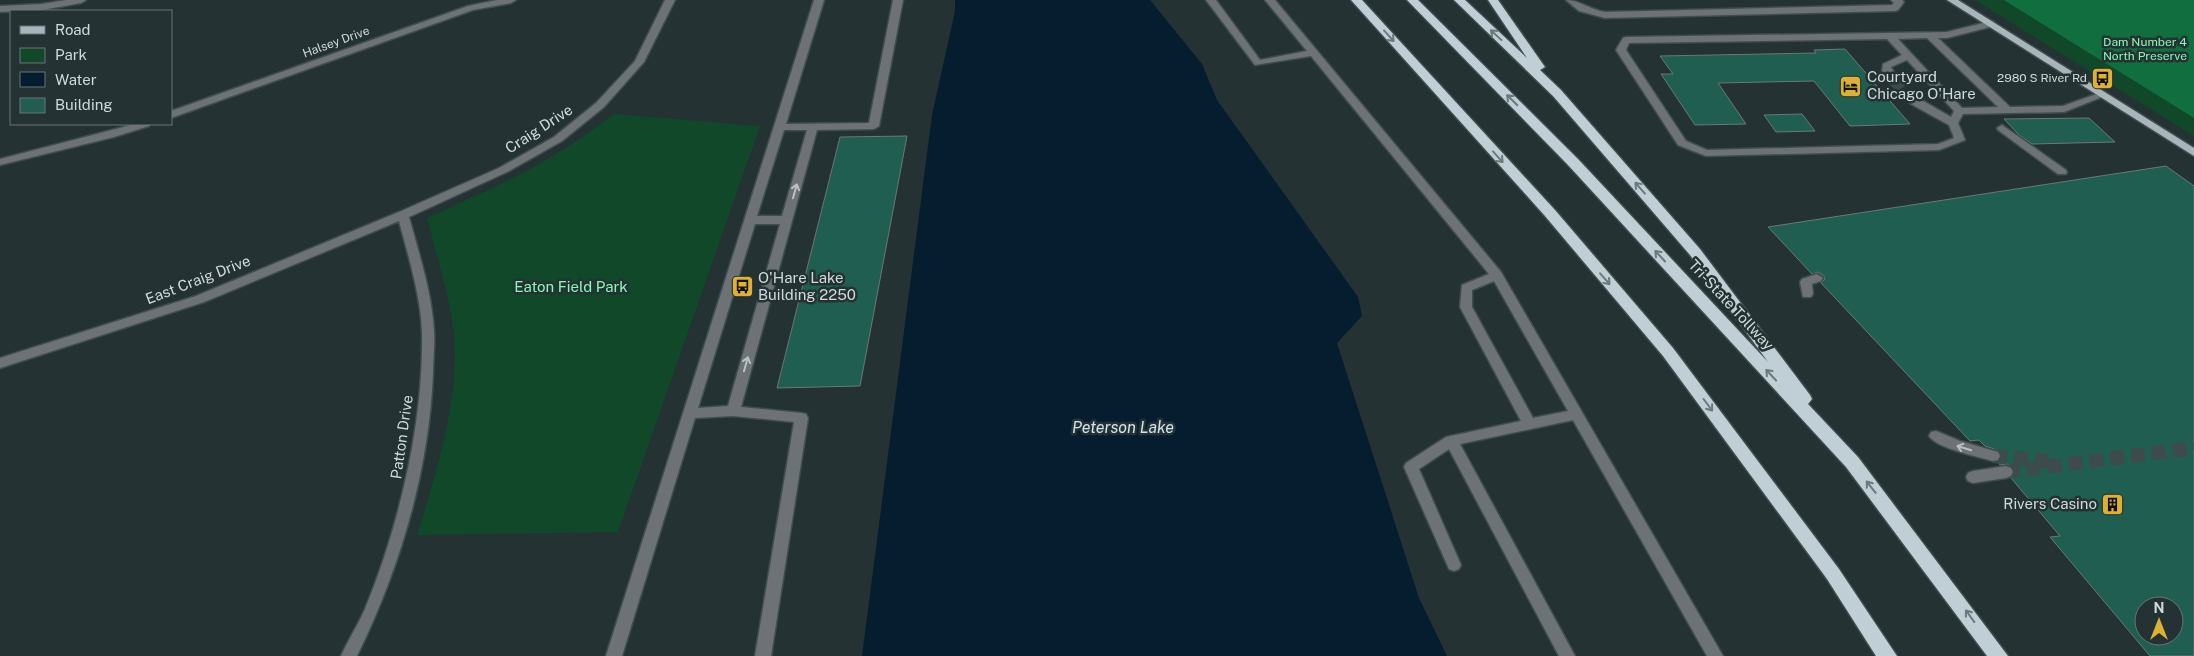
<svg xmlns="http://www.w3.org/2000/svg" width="2194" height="656" viewBox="0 0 2194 656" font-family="'Public Sans',sans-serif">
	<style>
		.green { fill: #12482a }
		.forest { fill: #116e3f }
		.water { fill: #061d2f }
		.building { fill: #205e51; stroke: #6a7975; fill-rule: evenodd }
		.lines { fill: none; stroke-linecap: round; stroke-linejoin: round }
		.minor-tunnel-far1 { stroke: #3e4b4c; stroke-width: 11; stroke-dasharray: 11 5; stroke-linecap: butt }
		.minor-tunnel { stroke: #3e4b4c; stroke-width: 14; stroke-dasharray: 14 7; stroke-linecap: butt }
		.minor-casing { stroke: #404d4e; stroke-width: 3 }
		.major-casing { stroke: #404d4e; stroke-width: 3 }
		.highway-casing { stroke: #404d4e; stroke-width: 3 }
		.minor { fill: #6c7275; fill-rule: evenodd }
		.major { fill: #a8b5ba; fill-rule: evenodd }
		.highway { fill: #bfcfd5; fill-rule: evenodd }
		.oneway { stroke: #6a797c }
		.oneway2 { stroke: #b8c0c1 }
		.labels { text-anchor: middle; stroke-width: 5; stroke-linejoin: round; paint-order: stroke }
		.far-street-label { font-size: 12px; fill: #d1dada; stroke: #243233 }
		.far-park-label { font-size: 12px; fill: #89f8b3; stroke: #243233 }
		.far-poi-label { font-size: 12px; fill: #d1dada; stroke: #243233; text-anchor: end }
		.poi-label { font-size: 15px; fill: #d1dada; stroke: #243233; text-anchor: start }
		.street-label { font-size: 15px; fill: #d1dada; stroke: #243233 }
		.park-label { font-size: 15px; fill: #89f8b3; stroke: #243233 }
		.water-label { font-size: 16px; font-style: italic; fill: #d1e3f2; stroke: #243233 }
	</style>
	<rect width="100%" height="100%" fill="#243233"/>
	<path class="green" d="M1975,0h219v136z
		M614,114l146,12 -142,406 -201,3c20,-63 45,-144 36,-209 -5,-36 -17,-72 -26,-108 48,-21 97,-43 140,-71 17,-10 32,-22 47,-33z"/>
	<path class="forest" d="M2004,0h190v118z"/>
	<path class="water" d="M955,0h195l52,64 15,36 141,197 4,19 -25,27 82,255 28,58h-585l70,-541 23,-104z"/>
	<path class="building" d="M1845,49l65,75 -60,2 -36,-45 -96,2 28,41 -51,1 -34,-51h12l-13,-18 156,-3 -2,-3z
		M1802,114l13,17 -39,1 -12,-17z
		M2089,118l26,24 -83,2 -13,-9 -15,-16z
		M907,136l-47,250 -83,2 63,-251z
		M2166,166l28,20v470h-44l-100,-119 10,-1 -49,-58 4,-5 -2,-6 -6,-3 -7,1 -2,-3 4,-5 -2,-6 -15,-5 -6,-6 -9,1 -149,-158 4,-4 -1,-3 -6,-4 -6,2 -44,-47zM2144,606h30v30h-30z"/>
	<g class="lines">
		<path class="minor-tunnel-far1" d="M1894,81l12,13"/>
		<path class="minor-tunnel" d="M1993,456l55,5
			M2006,472l188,-24"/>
		<defs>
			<path id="minor" d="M66,0h20l-5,3 -39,7 -42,2v-6l42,-2z
				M497,0h19l-5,3 -38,7 -302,108v-7l297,-105z
				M665,0h10l-31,62 -40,45 -42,34 -55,31 -98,45c10,37 23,76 25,114 1,14 -1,28 -1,42 -4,98 -33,195 -76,283h-16c7,-16 17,-31 24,-47 34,-83 59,-187 57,-277 -1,-35 -14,-77 -23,-111l-195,81 -204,66v-10l196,-62 203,-84 100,-44 55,-31 42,-34 39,-42z
				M814,0h10l-38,124 83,-1 24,-123h10l-24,126 -5,3 -57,1 -76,277 60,6 5,1 2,4 -37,238h-16l39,-234 -61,-6 -38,2 -73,238h-16zM784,130h23l-25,86h-25zM755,224h25l-52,182 -30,2z
				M1206,0h10l44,60 47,-9 -42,-51h10l226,272 222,384h-16l-134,-236 -113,24 115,212h-16l-110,-207 -30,20 42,96 -2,4 -5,2 -5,-2 -45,-102 2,-4 40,-26 75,-16 -61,-114 2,-22 27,-11 -178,-218 -56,9zM1494,281l74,130 -35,7 -61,-111v-17z
				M1566,0c13,0 25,10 39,12l287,-7 2,-2 -3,-3h11l2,2 -6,8 -3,1 -290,7 -26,-7z
				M1991,21l3,1v4l-47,12h-9l72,69 53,-1 39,-14 5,3 -43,17 -101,2 -5,9 7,17 -26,10 -233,6 -28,-11 -62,-95 7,-12 3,-1 321,-5zM1927,38l71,69 -36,1 -64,-69zM1887,39l15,16 -19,9 -1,8 8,11h8l1,-2 -8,-14 16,-7 47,51 -3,6 -45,-26 -5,3 10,10 38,21 5,13 -16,6 -231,6 -21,-9 -60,-91 3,-7z
				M135,124h15l-1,2 -35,11 -114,28v-6z
				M2002,125l64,45 1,2 -1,2h-8l-60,-44 -1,-2z
				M1817,274l6,4 -2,3 -9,3 1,10 -2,3h-8l-3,-15 2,-3z
				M1936,431l24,10 38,11 2,4 -2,4 -5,1c-14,-4 -57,-13 -64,-25l2,-4z
				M2006,466l5,2 2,4 -2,4 -5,2 -33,5 -5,-2 -2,-4 2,-4 5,-2z"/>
			<path id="major" d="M1947,0h11l236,148v8z"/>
			<path id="highway" d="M1351,0h11l193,210 118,138 166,221 58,87h-21l-49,-77 -164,-223 -118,-140z
				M1407,0h11l160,159 190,203 -78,-107 -137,-159 -99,-96h11l62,58 -39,-58h10l47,67 -5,3 21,20 139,159 110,146 2,4 -4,5 50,53 150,199h-21l-141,-189 -278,-302z"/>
		</defs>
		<use href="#minor" class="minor-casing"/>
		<use href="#major" class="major-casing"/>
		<use href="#highway" class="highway-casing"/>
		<use href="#minor" class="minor"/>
		<use href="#major" class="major"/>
		<use href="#highway" class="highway"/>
	</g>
	<defs><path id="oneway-shaft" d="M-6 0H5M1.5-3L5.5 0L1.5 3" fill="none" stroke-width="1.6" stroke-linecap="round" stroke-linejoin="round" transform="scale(1.25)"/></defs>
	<g class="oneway">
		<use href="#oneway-shaft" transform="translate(1496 35) rotate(-137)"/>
		<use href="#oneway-shaft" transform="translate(1389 36) rotate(48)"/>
		<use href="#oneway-shaft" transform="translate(1512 100) rotate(-135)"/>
		<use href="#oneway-shaft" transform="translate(1498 157) rotate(48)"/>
		<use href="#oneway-shaft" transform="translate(1640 188) rotate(-131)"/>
		<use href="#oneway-shaft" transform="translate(1660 256) rotate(-133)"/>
		<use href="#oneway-shaft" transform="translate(1605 279) rotate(49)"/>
		<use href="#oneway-shaft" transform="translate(1771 375) rotate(-133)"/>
		<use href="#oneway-shaft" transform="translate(1708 405) rotate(53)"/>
		<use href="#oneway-shaft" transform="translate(1871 487) rotate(-128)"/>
		<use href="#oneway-shaft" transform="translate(1970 616) rotate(-126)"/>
	</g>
	<g class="oneway2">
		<use href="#oneway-shaft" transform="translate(795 191) rotate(-74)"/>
		<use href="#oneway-shaft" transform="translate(746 364) rotate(-74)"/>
		<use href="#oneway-shaft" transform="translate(1964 448) rotate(-163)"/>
	</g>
	<defs>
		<symbol id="bus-square" viewBox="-11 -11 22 22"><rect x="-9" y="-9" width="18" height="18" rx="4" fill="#ddb133" stroke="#243233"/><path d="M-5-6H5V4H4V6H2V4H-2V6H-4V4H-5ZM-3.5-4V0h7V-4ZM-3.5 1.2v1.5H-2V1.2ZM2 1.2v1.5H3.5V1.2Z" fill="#111"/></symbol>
		<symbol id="hotel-square" viewBox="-11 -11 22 22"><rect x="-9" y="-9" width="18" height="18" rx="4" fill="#ddb133" stroke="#243233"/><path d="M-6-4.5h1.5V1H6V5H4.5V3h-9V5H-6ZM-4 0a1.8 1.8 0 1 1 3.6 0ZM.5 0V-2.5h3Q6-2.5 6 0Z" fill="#111"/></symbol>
		<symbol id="building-square" viewBox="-11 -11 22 22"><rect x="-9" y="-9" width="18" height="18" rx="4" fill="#ddb133" stroke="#243233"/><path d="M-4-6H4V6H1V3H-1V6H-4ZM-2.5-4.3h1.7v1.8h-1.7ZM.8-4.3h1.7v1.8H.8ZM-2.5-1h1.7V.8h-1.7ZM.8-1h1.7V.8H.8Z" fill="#111"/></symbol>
	</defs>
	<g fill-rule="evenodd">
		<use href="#bus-square" x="2090" y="66" width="25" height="25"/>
		<use href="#hotel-square" x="1838" y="74" width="25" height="25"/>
		<use href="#bus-square" x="730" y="274" width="25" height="25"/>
		<use href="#building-square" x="2100" y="492" width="25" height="25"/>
	</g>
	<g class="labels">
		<g class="far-street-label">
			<text transform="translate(336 42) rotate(-20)" y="4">Halsey Drive</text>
		</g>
		<g class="far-park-label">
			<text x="2145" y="46">Dam Number 4<tspan x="2145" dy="14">North Preserve</tspan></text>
		</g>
		<g class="far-poi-label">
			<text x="2087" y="82">2980 S River Rd</text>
		</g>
		<g class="poi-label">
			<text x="1867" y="82">Courtyard<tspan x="1867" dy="17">Chicago O'Hare</tspan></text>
			<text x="758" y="283">O'Hare Lake<tspan x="758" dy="17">Building 2250</tspan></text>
			<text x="2097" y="509" text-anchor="end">Rivers Casino</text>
		</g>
		<g class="street-label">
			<text transform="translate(539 129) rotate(-33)" y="5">Craig Drive</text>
			<text transform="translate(198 280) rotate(-21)" y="5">East Craig Drive</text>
			<text transform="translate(1731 305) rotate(47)" y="5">Tri-State Tollway</text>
			<text transform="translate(402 437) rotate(-82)" y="5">Patton Drive</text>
		</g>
		<g class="park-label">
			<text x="571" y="292">Eaton Field Park</text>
		</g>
		<g class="water-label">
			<text x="1123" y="433">Peterson Lake</text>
		</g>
	</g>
	<rect x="10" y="10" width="162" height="115" fill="#243233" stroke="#697576"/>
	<rect x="20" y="26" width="25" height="8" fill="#a8b5ba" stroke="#697576"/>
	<text x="55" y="35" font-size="15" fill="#d1dada">Road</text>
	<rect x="20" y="48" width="25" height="15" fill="#12482a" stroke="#697576"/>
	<text x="55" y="60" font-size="15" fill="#d1dada">Park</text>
	<rect x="20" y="72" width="25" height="15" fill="#061d2f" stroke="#697576"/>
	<text x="55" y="85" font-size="15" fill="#d1dada">Water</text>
	<rect x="20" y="98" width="25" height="15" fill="#205e51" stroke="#697576"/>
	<text x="55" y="110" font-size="15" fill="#d1dada">Building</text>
	<g transform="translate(2159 621)"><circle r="24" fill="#243233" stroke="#697576"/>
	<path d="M0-4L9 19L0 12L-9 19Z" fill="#ddb133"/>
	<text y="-8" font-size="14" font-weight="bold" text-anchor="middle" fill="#d1dada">N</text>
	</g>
</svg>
